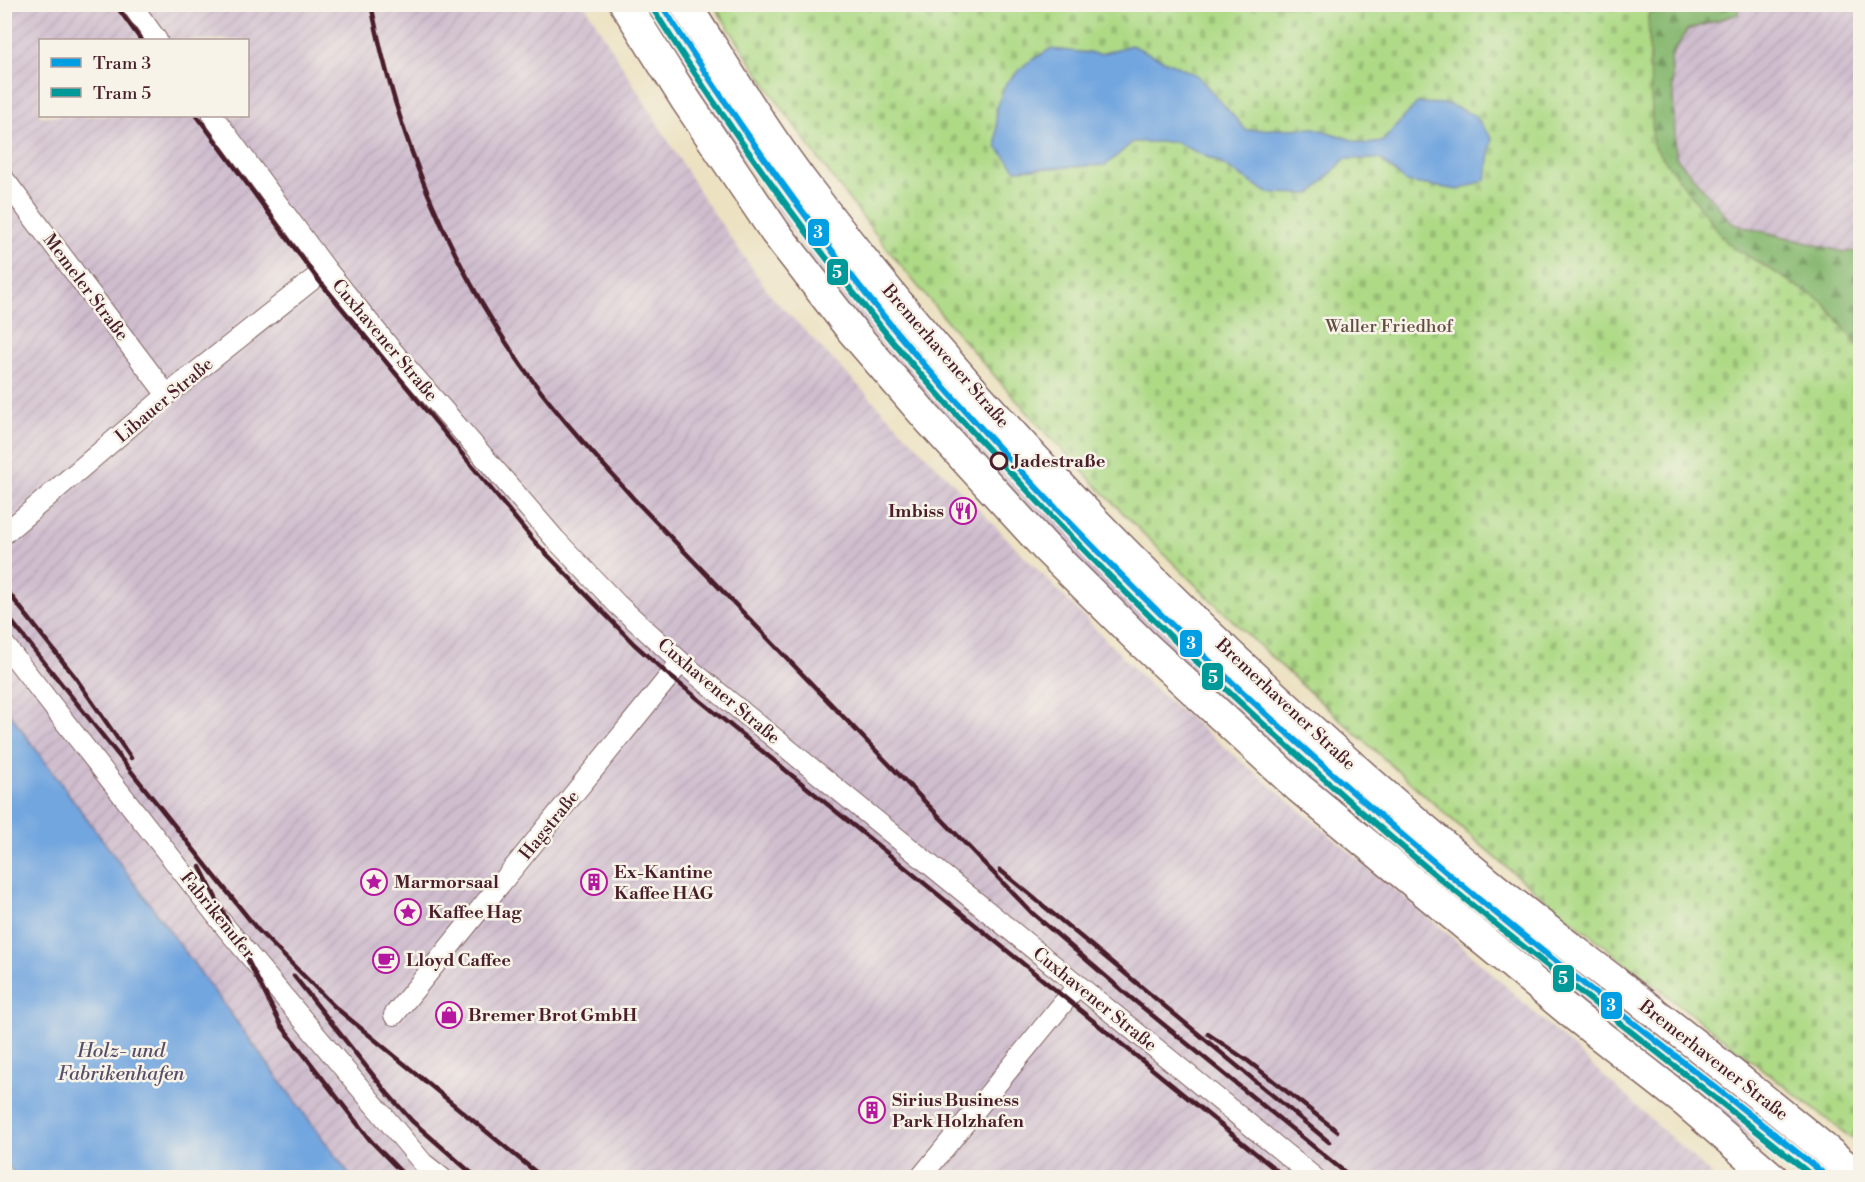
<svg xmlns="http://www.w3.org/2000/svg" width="1865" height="1182" viewBox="0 0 1865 1182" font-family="'Libre Bodoni',serif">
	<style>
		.industrial { fill: url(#industrial-furrows); fill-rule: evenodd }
		.railway { fill: #cfbdce }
		.forest { fill: url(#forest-firs); stroke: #6a6c4f; stroke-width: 1.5 }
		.cemetery { fill: url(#cemetery-stones); stroke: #7c7c58; stroke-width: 1.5 }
		.water { fill: #72a6df; stroke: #5e6285; stroke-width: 1.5 }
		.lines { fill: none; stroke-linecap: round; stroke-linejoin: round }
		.street-casing { stroke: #836360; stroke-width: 22 }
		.primary-casing { stroke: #836360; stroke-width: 33 }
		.street { stroke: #fff; stroke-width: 20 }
		.primary { stroke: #fff; stroke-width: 30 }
		.rail { stroke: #4a1f2b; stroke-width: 4.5 }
		.tram-1-casing { stroke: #f7f3e8; stroke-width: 10 }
		.tram-2-casing { stroke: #f7f3e8; stroke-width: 10 }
		.tram-1 { stroke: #009fe3; stroke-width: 6 }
		.tram-2 { stroke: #099; stroke-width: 6 }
		.stop-dot { fill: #f7f3e8; stroke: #4a1f2b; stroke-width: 3 }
		.labels { text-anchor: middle; stroke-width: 5; stroke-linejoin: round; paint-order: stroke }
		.street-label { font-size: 18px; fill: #4a1f2b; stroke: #f7f3e8 }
		.park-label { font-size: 18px; fill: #634e42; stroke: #f7f3e8 }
		.stop-label { font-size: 18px; font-weight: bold; fill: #4a1f2b; stroke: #f7f3e8; text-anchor: start }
		.poi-label { font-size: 18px; font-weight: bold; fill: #4a1f2b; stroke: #f7f3e8; text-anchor: start }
		.water-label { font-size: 20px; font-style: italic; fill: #584e6a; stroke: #f7f3e8 }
		.line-badge { stroke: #f7f3e8; stroke-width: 2 }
		.badge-label { font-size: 16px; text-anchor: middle; font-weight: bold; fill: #fff }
	</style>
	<defs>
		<pattern id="industrial-furrows" width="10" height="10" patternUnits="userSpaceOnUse" patternTransform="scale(1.5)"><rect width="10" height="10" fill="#cfbdce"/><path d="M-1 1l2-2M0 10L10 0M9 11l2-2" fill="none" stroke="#b3a2b1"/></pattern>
		<pattern id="forest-firs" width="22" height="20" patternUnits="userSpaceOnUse" patternTransform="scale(1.5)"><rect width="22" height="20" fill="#8aba73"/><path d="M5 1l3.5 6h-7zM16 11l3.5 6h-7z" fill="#73975f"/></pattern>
		<pattern id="cemetery-stones" width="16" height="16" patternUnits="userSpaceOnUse" patternTransform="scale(1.5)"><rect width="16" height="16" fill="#aeda86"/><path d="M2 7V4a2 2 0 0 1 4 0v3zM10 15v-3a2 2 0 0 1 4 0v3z" fill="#97bb74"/></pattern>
	</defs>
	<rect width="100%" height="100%" fill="#f7f3e8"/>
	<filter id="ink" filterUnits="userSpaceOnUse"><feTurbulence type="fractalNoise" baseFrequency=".0167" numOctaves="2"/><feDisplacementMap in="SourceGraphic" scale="12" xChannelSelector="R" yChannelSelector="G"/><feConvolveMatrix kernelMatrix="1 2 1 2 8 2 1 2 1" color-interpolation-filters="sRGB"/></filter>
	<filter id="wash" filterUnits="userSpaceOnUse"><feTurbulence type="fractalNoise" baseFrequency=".008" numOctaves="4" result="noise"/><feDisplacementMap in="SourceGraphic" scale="24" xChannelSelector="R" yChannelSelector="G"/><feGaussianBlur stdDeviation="1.35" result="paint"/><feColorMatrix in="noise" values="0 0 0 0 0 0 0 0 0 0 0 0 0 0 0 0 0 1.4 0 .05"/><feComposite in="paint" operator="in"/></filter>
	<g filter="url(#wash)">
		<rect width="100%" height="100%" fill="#ece2c2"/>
		<path class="industrial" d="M1678,4l182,1v263l-132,-24 -75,-99z
			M4,5h581l118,193 69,99 378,388 304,254 260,238h-1363l-346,-471zM40,40h208v76h-208z"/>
		<path class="railway" d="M637,5h36l442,551 729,621h-50l-404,-324 -287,-263 -268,-296z"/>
		<path class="forest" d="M1584,5h155l-1,9 -51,16 -16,27 5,100 57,67 111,28 16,-1v156l-421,-20z"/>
		<path class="cemetery" d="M714,5h964l-30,9 5,131 75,99 95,58 37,46v797c-107,-84 -216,-166 -321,-251 -64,-52 -124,-108 -185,-162 -241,-215 -468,-452 -640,-727z"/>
		<path class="water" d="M1131,45l66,30 49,55 69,-2 50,16 17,-2 35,-39 31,1 26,11 18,24 -6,41 -27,10 -53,-8 -26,-23h-35l-34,35 -43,-1 -48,-30 -45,-21h-42l-27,23 -90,5 -19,-23 -1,-38 10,-26 21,-20 23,-14 50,5z
			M4,706l347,471 -334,1 -12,-16z"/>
	</g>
	<g filter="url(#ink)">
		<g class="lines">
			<defs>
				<path id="street" d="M131,4l26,36
					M213,116l113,153 69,85 160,185 63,66 63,57 634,516
					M4,179l163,216
					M4,534l163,-139 159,-126
					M4,644l223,285 196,234 19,15
					M394,1015l287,-353
					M920,1178l158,-193"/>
				<path id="primary" d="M625,4l60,95 90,133 78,100 75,87 119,130 94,93 158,146 276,228 110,86 88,76
					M685,4c41,64 80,129 126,189 194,256 428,482 674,687 43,36 88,69 132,103 82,64 163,128 243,195"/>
			</defs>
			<use href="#street" class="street-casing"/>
			<use href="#primary" class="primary-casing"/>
			<use href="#street" class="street"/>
			<use href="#primary" class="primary"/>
			<path class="rail" d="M115,4l26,36
				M371,4c25,128 76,256 151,362 33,47 73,89 111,132l398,414 94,81 227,185
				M197,116l119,161 218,264 100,103 36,32 616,502
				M4,587l71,90 56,81
				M4,612l253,317 78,78 208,171
				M200,867l81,158 89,115 37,38
				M1000,870l329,272
				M294,976l94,118 24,27 65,57
				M1208,1034l40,27 89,70"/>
			<defs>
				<path id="tram-1" d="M661,4c69,109 143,214 224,314 42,52 87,101 133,150 120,129 247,249 381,364 139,120 287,230 430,346"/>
				<path id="tram-2" d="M653,9c70,110 145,217 228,318 42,52 87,101 133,149 119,129 246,249 379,363 137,117 282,225 422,339"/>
			</defs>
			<use href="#tram-1" class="tram-1-casing"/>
			<use href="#tram-2" class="tram-2-casing"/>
			<use href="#tram-1" class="tram-1"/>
			<use href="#tram-2" class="tram-2"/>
		</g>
	</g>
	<defs>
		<symbol id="restaurant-ring" viewBox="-11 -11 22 22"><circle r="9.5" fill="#f7f3e8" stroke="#b5179e" stroke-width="1.5"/><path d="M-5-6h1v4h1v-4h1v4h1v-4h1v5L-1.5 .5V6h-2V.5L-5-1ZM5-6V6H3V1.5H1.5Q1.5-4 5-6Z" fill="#b5179e"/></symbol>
		<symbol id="sight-ring" viewBox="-11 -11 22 22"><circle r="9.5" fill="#f7f3e8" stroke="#b5179e" stroke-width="1.5"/><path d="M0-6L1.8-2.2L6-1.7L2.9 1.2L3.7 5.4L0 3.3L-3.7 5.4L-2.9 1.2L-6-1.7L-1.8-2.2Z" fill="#b5179e"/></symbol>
		<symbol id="building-ring" viewBox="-11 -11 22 22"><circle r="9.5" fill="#f7f3e8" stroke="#b5179e" stroke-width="1.5"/><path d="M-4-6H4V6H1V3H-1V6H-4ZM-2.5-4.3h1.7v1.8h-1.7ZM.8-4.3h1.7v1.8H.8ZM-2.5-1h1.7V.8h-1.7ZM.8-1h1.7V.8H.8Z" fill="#b5179e"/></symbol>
		<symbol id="cafe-ring" viewBox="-11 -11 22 22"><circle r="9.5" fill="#f7f3e8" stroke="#b5179e" stroke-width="1.5"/><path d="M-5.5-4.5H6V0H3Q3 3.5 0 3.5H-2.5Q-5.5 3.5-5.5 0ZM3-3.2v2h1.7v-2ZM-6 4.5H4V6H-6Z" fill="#b5179e"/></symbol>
		<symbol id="shop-ring" viewBox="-11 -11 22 22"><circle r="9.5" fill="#f7f3e8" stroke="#b5179e" stroke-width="1.5"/><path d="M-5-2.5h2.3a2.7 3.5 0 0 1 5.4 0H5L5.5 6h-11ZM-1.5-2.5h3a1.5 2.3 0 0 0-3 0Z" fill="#b5179e"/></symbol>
	</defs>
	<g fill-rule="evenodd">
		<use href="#restaurant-ring" x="948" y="496" width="30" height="30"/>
		<use href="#sight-ring" x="359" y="867" width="30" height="30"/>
		<use href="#building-ring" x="579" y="867" width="30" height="30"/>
		<use href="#sight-ring" x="393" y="897" width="30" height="30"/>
		<use href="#cafe-ring" x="371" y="945" width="30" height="30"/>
		<use href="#shop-ring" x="434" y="1000" width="30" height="30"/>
		<use href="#building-ring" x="857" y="1095" width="30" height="30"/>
	</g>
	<circle class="stop-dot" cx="999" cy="461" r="8"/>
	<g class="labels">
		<g class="street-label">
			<text transform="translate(86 287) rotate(53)" y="6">Memeler Straße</text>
			<text transform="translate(385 340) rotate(50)" y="6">Cuxhavener Straße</text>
			<text transform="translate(946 356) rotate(49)" y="6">Bremerhavener Straße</text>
			<text transform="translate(164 400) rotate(-40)" y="6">Libauer Straße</text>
			<text transform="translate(719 691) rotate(40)" y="6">Cuxhavener Straße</text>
			<text transform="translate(1286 704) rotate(43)" y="6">Bremerhavener Straße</text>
			<text transform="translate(549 825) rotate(-51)" y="6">Hagstraße</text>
			<text transform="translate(218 915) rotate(51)" y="6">Fabrikenufer</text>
			<text transform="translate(1095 999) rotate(39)" y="6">Cuxhavener Straße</text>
			<text transform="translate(1714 1060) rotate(38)" y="6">Bremerhavener Straße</text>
		</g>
		<g class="park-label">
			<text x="1389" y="332">Waller Friedhof</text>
		</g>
		<g class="stop-label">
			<text x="1013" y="467">Jadestraße</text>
		</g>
		<g class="poi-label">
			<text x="944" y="517" text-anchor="end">Imbiss</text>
			<text x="614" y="878">Ex-Kantine<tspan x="614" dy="21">Kaffee HAG</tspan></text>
			<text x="394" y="888">Marmorsaal</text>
			<text x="428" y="918">Kaffee Hag</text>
			<text x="406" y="966">Lloyd Caffee</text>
			<text x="468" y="1021">Bremer Brot GmbH</text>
			<text x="892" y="1106">Sirius Business<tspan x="892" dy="21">Park Holzhafen</tspan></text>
		</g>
		<g class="water-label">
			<text x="121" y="1057">Holz- und<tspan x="121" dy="23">Fabrikenhafen</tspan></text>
		</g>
	</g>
	<g class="line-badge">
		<rect x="807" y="218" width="23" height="29" rx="6" fill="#009fe3"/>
		<rect x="826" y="258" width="23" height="28" rx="6" fill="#099"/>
		<rect x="1179" y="629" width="24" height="29" rx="6" fill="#009fe3"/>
		<rect x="1201" y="662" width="23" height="29" rx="6" fill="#099"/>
		<rect x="1552" y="964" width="23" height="29" rx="6" fill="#099"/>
		<rect x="1600" y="991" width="23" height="29" rx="6" fill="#009fe3"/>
	</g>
	<g class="badge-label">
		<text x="818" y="238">3</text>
		<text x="837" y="278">5</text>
		<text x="1191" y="649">3</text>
		<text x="1213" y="683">5</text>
		<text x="1563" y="984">5</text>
		<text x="1611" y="1011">3</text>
	</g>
	<rect width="1865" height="1182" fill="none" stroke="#f7f3e8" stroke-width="24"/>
	<rect x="39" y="39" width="210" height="78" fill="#f7f3e8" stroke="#b29e9c" stroke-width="1.5"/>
	<rect x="51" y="58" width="30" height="9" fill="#009fe3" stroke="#b29e9c" stroke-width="1.5"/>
	<text x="93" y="69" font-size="18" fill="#4a1f2b">Tram 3</text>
	<rect x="51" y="88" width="30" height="9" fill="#009999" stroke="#b29e9c" stroke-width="1.5"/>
	<text x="93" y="99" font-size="18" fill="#4a1f2b">Tram 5</text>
</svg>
